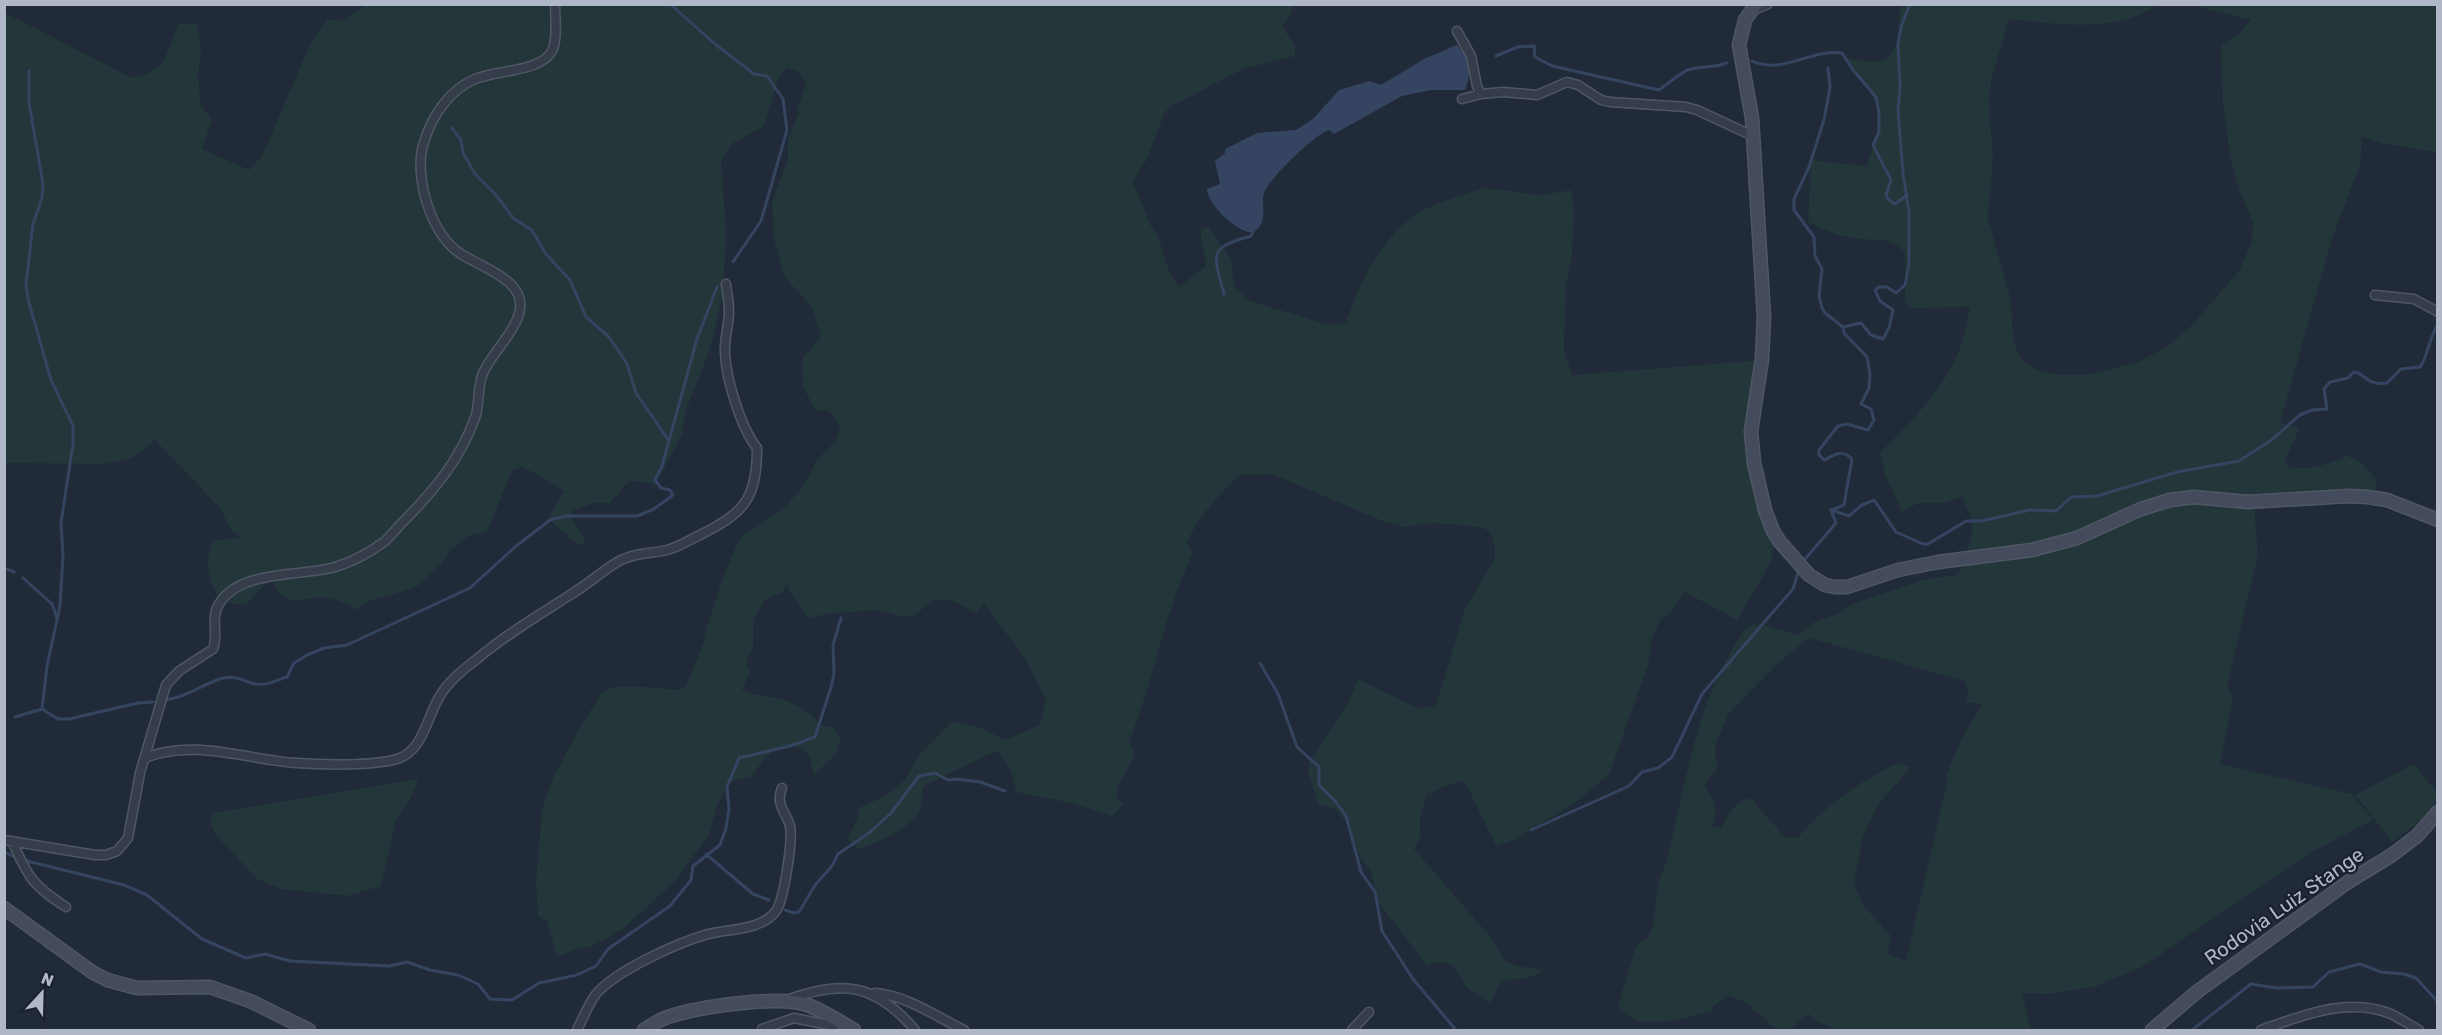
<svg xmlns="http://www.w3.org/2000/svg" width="2442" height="1035" viewBox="0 0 2442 1035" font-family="Rubik,sans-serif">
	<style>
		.green { fill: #23363a; fill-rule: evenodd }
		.water { fill: #354460 }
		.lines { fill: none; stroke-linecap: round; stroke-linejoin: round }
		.stream { stroke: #354460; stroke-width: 3 }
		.street-casing { stroke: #505764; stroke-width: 11 }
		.secondary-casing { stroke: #505764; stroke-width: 15 }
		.street { stroke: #353c4a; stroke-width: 8 }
		.secondary { stroke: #434b5d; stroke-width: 12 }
		.labels { text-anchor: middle; stroke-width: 4.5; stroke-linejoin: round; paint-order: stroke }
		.street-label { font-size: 20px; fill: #b0b7c6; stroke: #1a212e }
	</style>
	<rect width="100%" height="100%" fill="#212a39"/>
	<path class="green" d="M365,5h929l-4,11 -8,10 13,20v10l-52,13 -73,38 -5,5 -18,47 -15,24c9,13 11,25 17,39 2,6 8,11 10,17 6,19 7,31 20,48l27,-21c0,-14 -8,-23 -4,-37l6,-3 23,33 3,27 16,15 80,24 16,-3 11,-29 14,-29 26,-35 23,-18 37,-15 29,-8 54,7 31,-5 3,22 -2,44 -6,30 -2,63 8,26 191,-15 -8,88 15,56 4,42 -3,16 -34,58 -52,-28 -15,21 -11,9 -7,17 -4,26 -39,110 -41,33 -39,22 -9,8 -24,8 -29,-60 -6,-5 -21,7 -14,8 -6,21v20l-6,12 80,92 11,20 17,6 22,2c-18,15 -28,6 -45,15l-8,19 -24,-15 -14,-23 -14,-3 -12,3 -50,-64 -6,-30 -10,-12 -14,-36 -12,-14 -17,-5 -10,-32 1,-9 40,-62 9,-22 61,30 17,-4 30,-99 29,-47v-11l-5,-16 -4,-3 -14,-3 -40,-3 -27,4 -20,-5 -113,-48 -33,1c-20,21 -41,41 -52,68l6,10c-29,60 -39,128 -64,189l6,13 -16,29 -3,14 8,6 -12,12 -45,-14 -51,-10c-2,-14 -8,-32 -20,-41l-71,34c-6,8 -1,14 -4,22 -5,20 -45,36 -62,42 -18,-11 -10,-12 -3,-27 2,-4 2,-10 3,-14l26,-12 19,-15 16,-27 32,-33 29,7 24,12 35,-15 6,-25 -21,-42 -41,-54 -8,9 -25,-13h-17l-21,16 -11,1 -24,-7 -52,4 -18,5 -22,-34 -4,8 -16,6 -10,15 -3,8v25l-6,12v7l4,3 -9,21 6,3 38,7 24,14 11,11 12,2 8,11 -5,16 -22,21c-2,-5 -2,-13 -5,-18 -8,-17 -33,-11 -44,1 -5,6 -9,13 -14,19l-20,4 -12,20 -11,35 -33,45 -52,48 -33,18 -16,3 -17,7 -10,-37 -9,-4 -2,-34 6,-73 11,-31 27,-51 23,-36 10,-4h33l32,3 8,-4 18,-44 2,-12 16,-50 15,-36 5,-8 43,-29 17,-19 15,-28 19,-19 4,-12 -6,-13 -6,-6 -12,1 -13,-24 -1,-28 19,-22 -9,-29 -28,-32 -10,-37 -2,-37 16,-42v-22l11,-25 -2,-3 9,-26 -7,-12 -11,-4 -9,8 -15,50 -32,18 -11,17 5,69 -3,64 -13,55 -24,61 -4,25 -27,50 -15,-4h-11l-20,23 -12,-2 -24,8 -2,8 14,20 -1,7 -8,-2 -28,-24 16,-28 -27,-17 -16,-7 -9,4 -25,61 -19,4 -18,15 -10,14 -21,20 -14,6 -37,10 -11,9c-9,-5 -20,-11 -31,-12 -29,-3 -37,17 -55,-20l-26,27 -22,-3c-15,-18 -19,-39 -11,-61l29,-4 -10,-7 -11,-22 -65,-68 -21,17 -29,7 -100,-1 -1,-451 126,65c34,-2 38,-25 48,-53l19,-1 4,26 -3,27 3,30 11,13 -10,30 47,21 13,-14 49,-114 17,-23 16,2z
		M1903,5h254c-41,29 -100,19 -148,14l-18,62 -2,21 4,57 -5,60 22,78 4,46 7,16 9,7 13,6 19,3h26l50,-13 27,-14 26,-22 48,-55 13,-29 1,-20 -14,-32 -9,-34 -7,-52 -2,-58 18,-13 12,-13 -61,-15h247v147l-53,-8 -22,-7 -2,28 -28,74 -52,184 16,4 3,3 -14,30 4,7c14,4 46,-3 57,-12l14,7 17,18 -2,17 -121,8 4,50 -31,131 6,11 -13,67 132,30 21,26 -61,32 -170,115 -48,20 -48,7 -24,-1 9,37h-193l-23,-9 -6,-7 -20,16h-12l-33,-29 -15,-5 -15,9 -1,6c-30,7 -77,24 -95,-6l18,-58 12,-10 5,-12 6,-45 7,-17c19,-76 33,-177 83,-238l18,1 30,9 16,-12 26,-10 16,-10 68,-23 35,-5c6,-9 15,-40 14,-51 -1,-10 -8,-18 -9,-28l-19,7h-26l-16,9 -17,-37 -5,-22c28,-28 63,-63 78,-100 6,-15 9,-30 12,-46l-59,1 -6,-7v-49c-22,-19 -26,-9 -52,-14 -16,-2 -31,-9 -45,-16l3,-62 56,6c2,-9 6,-18 9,-27 9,-34 -10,-57 -31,-81 27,4 48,11 54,-26 1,-11 -2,-17 4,-27zM1809,638l156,43 3,10 -2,11 17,2 -19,30 -19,43 3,1 -42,183 -18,-7 3,-18 -27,-30 -10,-22 8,-44 6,-15 11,-22 32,-36 -14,-4c-44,23 -66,38 -99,74l-12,1 -36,-40c-16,4 -22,17 -29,30l-9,-2c8,-18 1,-26 -8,-42l14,-16 -3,-14 1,-11 13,-30 47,-48z
		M2414,764l23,28c-1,23 -29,37 -45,50l-37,-47z
		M419,779l-9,20 -14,21 -15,66 -34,10 -65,-7 -25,-10 -42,-45 -5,-12 3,-9z"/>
	<path class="water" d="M1457,45c14,15 15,26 8,45h-34l-29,6 -68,38 -5,-4c-14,4 -60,49 -65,63 -4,15 6,28 -11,39 -13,3 -46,-27 -46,-43l13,-5 -5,-23 10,-8v-4l32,-16 39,-3 17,-11 26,-29 30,-9 12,4 45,-27z"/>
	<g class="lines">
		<path class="stream" d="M670,4l45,40 39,30 13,2 16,23 4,31 -26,91 -28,41
			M1496,56l22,-9 16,-1 1,11 17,9 107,24c7,-5 23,-18 29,-20 13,-4 27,-2 39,-7
			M1752,61c32,14 56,-12 90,-8l11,17 23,27 3,16v19l-6,13 18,35 -5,15 2,4 7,5 12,-9
			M1828,68l2,19 -6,33 -15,47 -15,32v11l20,27 1,19 7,13 -3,27 3,12 3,5 18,14
			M29,71v32l14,81 -1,14 -9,26 -7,60 2,15 23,81 22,46v18l-12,79 2,32 -3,51 -13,60 -5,43
			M452,128l9,12 2,13 12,21 21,21 18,24 18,11 14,24 24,26 16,37 22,19 12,17 7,11 9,29 33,48
			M1224,294c-11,-41 -16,-46 27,-58l3,-6
			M1843,327l18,-4 10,12 12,4 6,-11 4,-18 -13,-9 -5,-11 4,-3h8l9,6 9,-8 4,-21v-52l-6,-39 -5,-63 2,-23 -2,-43 3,-17 9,-23
			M1831,510l18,6 13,-11 12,-5 22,32 27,12h5l38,-23h15l49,-11 26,1 15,-14 26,-1 80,-24 62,-11 31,-20 30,-26 12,-5 15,-1 -3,-20 6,-7 18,-4 6,-6c13,2 12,14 33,11l14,-14 19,-2c8,-10 9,-30 18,-43
			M1832,510l12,-5 8,-46c-11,-11 -17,-4 -28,1l-5,-5v-5l19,-24 9,-2 21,6 6,-10 -3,-11 -10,-5 8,-16 1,-14 -3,-17 -23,-24 -1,-6
			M1806,558l30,-35 -5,-13
			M4,568l10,4
			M23,578l29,26 5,14
			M1260,663l18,31 19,53 22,20v18l17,17 10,14 15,56 14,20 7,39 31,48 43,51
			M164,700c22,-2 38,-16 59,-22 13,-3 20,3 32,6 12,2 21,-4 32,-7l7,-14 13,-8 17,-7 23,-3 123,-57 46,-42 34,-26 16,-4h71l17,-7 19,-14 -3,-5 -9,-2 -6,-8 7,-14 35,-127 20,-52
			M15,717l27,-8 16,10h11l69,-16 15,-1
			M1531,830l98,-44 13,-14 16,-4 8,-6 6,-5 30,-63 91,-105 5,-16
			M4,852l11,5
			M706,854l47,40 16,6
			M23,860l101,25 23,10 55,44 44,19 19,-4 25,7 99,5 18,-4 23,8 28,5 20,9 12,15 22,1 27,-17 38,-8 19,-9 12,-17 62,-43 21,-26 2,-14 27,-21 6,-17 3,-19 -2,-22 12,-29 51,-12 25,-9 17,-53 2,-11 -1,-28 8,-27
			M785,910l9,3 5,-1 16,-27 17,-19 6,-12 31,-21 22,-20 28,-37 16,-3 13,7 8,-1 24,3 25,9
			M2192,1030l59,-46 25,4 37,-1 16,-15 31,-8 21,8 23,2 12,4 22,24"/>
		<defs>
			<path id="street" d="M1752,11l16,-7
				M1457,31l14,25 6,30 4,8
				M1462,99l19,-5 22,-2 34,3 30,-13 11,3 23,15 9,2 76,5 11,3 56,26
				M2375,295l39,4 24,13
				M145,758c48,-20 103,2 152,5 26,2 76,3 100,-4 27,-8 30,-44 44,-65 9,-14 23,-25 36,-35 28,-24 62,-44 93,-64 17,-10 32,-24 49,-34 18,-9 31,-7 48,-11 12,-3 22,-10 33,-15 44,-22 57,-36 57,-87 -16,-20 -31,-69 -32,-95 -1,-14 4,-28 4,-42 0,-9 -2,-18 -3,-27
				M4,840l91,15h11l11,-4 11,-13 12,-65 26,-88 13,-14 34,-22c6,-15 -3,-31 6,-45 21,-35 82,-27 116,-37 17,-5 32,-13 46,-23 9,-6 15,-16 23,-23 31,-32 55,-60 71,-103 5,-14 2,-31 8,-45 9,-20 27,-35 35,-56 14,-37 -38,-49 -60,-65 -28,-20 -45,-78 -34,-110 8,-26 25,-52 51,-63 21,-9 66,-7 77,-28 6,-13 3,-33 3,-47
				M12,841c16,36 20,44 54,66
				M875,993c31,2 62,24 89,37
				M787,1000c56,-21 89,-16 128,30
				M762,1029l32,-11 40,8 6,-4
				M577,1030c6,-12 11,-25 19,-36 21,-24 81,-51 112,-60 20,-5 55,-4 68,-23 8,-11 17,-71 14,-85 -4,-14 -15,-22 -8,-38
				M1352,1030l17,-18
				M2261,1030c40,-14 88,-34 130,-16 10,5 19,11 28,16"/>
			<path id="secondary" d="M1756,4l-11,16 -6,25 13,73 12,200 -2,41 -11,72 3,32 11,47 8,21 7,11 29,33 16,10 10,2h12l51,-17 40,-8 94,-12 45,-12 64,-29 29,-9 24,-3 54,5 100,-6 20,1 19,3 51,20
				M4,908l88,64 15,8 30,8 73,-1 40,14 59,29
				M644,1030c7,-4 16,-11 24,-13 30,-10 113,-23 142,-11 15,6 31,16 44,24
				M2152,1030l46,-39 150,-109 44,-27 25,-19 21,-24"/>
		</defs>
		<use href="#street" class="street-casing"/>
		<use href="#secondary" class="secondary-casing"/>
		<use href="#street" class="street"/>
		<use href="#secondary" class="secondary"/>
	</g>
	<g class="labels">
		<g class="street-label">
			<text transform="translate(2284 906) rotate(-35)" y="7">Rodovia Luiz Stange</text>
		</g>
	</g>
	<rect width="2442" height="1035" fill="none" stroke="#b0b7c6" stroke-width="12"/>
	<g transform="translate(42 993) rotate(22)" stroke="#1a212e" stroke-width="4.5" paint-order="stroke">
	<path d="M0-4.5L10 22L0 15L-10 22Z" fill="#b0b7c6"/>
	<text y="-9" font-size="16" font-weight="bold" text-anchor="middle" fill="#b0b7c6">N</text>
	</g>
</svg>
